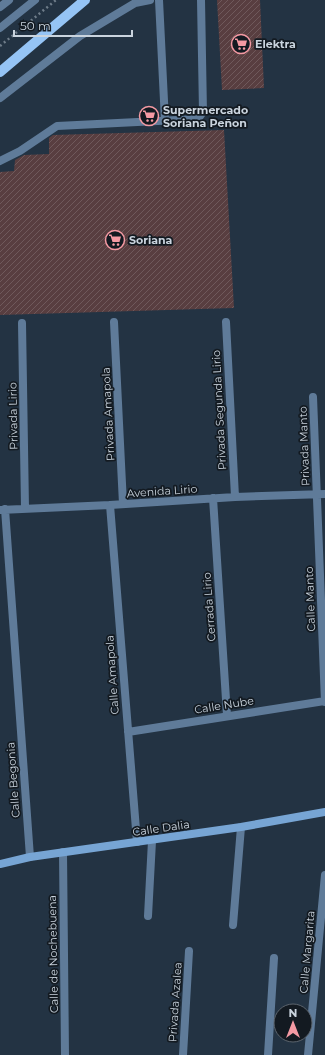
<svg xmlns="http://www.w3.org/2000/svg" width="325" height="1055" viewBox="0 0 325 1055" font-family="Montserrat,sans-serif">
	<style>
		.building { fill: url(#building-hatch) }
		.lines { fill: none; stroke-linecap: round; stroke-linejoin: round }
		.path { stroke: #6f7d8a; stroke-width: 2.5; stroke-dasharray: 2 3; stroke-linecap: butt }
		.lane { stroke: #5f7b99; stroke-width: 8 }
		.street { stroke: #5f7b99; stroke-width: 8 }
		.secondary { stroke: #77a5d4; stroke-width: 8 }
		.primary { stroke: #95c4f5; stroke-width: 10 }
		.labels { text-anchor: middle; stroke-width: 3.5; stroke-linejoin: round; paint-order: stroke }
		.poi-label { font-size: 11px; font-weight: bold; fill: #cad4de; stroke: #131a21; text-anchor: start }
		.street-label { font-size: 11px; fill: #cad4de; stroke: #131a21 }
	</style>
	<defs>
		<pattern id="building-hatch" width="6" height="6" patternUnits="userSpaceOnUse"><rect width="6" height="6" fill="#583e40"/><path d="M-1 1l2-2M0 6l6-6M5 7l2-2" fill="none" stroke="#6f595b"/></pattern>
	</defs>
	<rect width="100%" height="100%" fill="#233343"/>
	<path class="building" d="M217,0h43l4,88 -42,2z
		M224,130l10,178 -234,7v-143l14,-1 1,-11 9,-5 25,-1v-16l4,-3z"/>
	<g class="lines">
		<path class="path" d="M0,46l56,-46"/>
		<path class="lane" d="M159,0l6,121
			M0,7l9,-7
			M0,28l35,-28
			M0,98l80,-62 55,-33 15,-3
			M0,161l20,-10 37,-25 141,-7 5,-7 -2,-112"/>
		<path class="street" d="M114,322l9,182
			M226,322l9,175
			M22,323l3,185
			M313,397l12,305
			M213,498l14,217
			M110,505l27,337
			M5,509l25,348
			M0,510l110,-5 125,-8 90,-3
			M128,732l197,-31
			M63,852l2,203
			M148,916l4,-75
			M233,925l8,-98
			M183,1055l6,-104
			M268,1055l6,-97
			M308,1055l17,-180"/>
		<path class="secondary" d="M0,864l30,-7 211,-30 84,-15"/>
		<path class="primary" d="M0,72l85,-72"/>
	</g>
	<defs>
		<symbol id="supermarket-ring" viewBox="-11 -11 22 22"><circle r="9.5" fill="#131a21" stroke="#f49aa3" stroke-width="1.5"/><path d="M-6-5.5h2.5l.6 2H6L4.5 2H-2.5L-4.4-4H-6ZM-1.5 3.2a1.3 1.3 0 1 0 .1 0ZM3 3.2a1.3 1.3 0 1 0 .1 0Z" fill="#f49aa3"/></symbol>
	</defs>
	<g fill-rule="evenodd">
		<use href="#supermarket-ring" x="230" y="33" width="22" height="22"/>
		<use href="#supermarket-ring" x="138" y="105" width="22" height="22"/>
		<use href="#supermarket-ring" x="104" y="229" width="22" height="22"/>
	</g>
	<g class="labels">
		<g class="poi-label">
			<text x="255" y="48">Elektra</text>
			<text x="163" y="114">Supermercado<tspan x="163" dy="13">Soriana Peñon</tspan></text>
			<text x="129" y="244">Soriana</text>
		</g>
		<g class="street-label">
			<text transform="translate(219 410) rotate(-93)" y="4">Privada Segunda Lirio</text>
			<text transform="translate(108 414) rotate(-93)" y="4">Privada Amapola</text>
			<text transform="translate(13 416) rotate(-91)" y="4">Privada Lirio</text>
			<text transform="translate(304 446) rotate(-92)" y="4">Privada Manto</text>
			<text transform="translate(162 491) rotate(-4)" y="4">Avenida Lirio</text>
			<text transform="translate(310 599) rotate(-92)" y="4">Calle Manto</text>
			<text transform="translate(209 607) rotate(-94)" y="4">Cerrada Lirio</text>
			<text transform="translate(112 675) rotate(-94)" y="4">Calle Amapola</text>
			<text transform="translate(224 705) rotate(-9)" y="4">Calle Nube</text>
			<text transform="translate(13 780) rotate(-94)" y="4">Calle Begonia</text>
			<text transform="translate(161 828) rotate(-8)" y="4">Calle Dalia</text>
			<text transform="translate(307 952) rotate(-85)" y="4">Calle Margarita</text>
			<text transform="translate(53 954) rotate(-91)" y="4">Calle de Nochebuena</text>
			<text transform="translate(175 1002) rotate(-86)" y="4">Privada Azalea</text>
		</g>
	</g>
	<g transform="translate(293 1023)"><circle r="19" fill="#131a21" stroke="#5c646d"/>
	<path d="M0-3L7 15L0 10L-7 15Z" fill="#f49aa3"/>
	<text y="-6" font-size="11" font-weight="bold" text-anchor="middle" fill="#cad4de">N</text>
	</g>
	<path d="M14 30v6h118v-6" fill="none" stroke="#cad4de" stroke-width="2"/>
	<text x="20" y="30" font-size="12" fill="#cad4de" stroke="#131a21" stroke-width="3" paint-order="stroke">50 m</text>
</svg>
